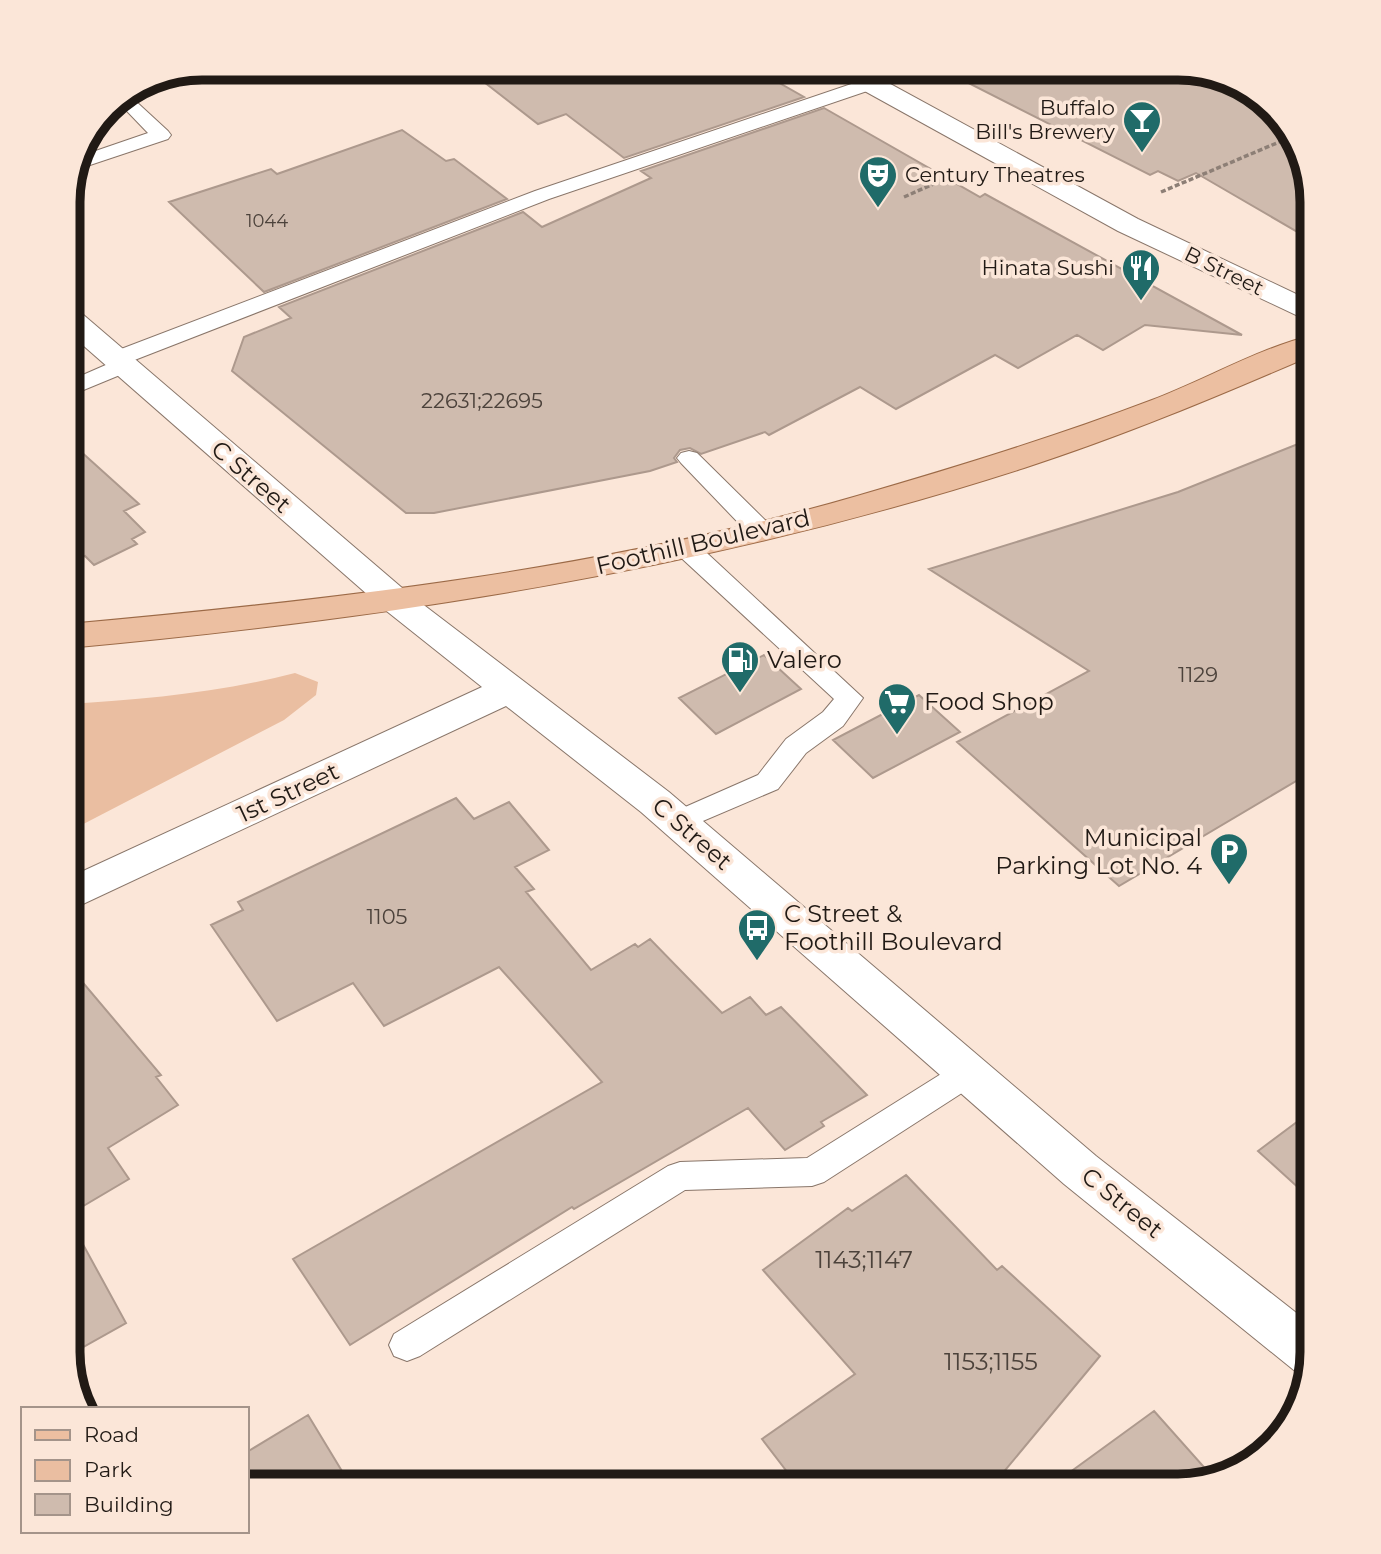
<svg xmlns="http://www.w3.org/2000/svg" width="1381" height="1554" viewBox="0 0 1381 1554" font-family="Montserrat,sans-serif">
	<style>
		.green { fill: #eabea1 }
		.building { fill: #cfbbae; stroke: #ad998d; stroke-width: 2 }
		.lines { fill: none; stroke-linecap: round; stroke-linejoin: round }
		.service-casing { stroke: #89766a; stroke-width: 2 }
		.minor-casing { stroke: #89766a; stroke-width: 2 }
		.primary-casing { stroke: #9c6a47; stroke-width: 2 }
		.path { stroke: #8d7f76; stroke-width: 3.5; stroke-dasharray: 5 2.5; stroke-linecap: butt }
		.service { fill: #fff; fill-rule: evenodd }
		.minor { fill: #fff; fill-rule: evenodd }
		.primary { fill: #ecbfa1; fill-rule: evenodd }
		.labels { text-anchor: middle; stroke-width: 7; stroke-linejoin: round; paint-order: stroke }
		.far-number-label { font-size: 18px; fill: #4c423b }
		.far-poi-label { font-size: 21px; fill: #211a15; stroke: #fbe6d8; text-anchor: end }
		.far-street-label { font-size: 21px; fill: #211a15; stroke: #fbe6d8 }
		.number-label { font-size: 21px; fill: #4c423b }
		.street-label { font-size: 24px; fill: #211a15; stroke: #fbe6d8 }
		.poi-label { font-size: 24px; fill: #211a15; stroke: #fbe6d8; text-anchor: start }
		.near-number-label { font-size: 24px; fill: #4c423b }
		.rim { fill: none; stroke: #211a15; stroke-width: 9 }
	</style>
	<rect width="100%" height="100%" fill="#fbe6d8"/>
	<path class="green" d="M295,673l23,9 -2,13 -32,25 -216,112v-128c75,-4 155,-12 227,-31z"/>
	<path class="building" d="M466,68h287l51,29 -180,61 -58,-44 -28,10z
		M939,68l248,1 58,17 40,35 28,81v39l-117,-68 -18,8 -20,-10 -8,4z
		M824,108l156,89 5,-3 257,141 -97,-10 -42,25 -26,-15 -59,33 -23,-13 -99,54 -36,-22 -91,48 -4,-3 -64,22 -11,-6 -10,2 -6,8 3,4 -27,9 -216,42h-28l-174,-142 12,-34 47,-19 -12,-11 244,-95 19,15 109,-49 -10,-7z
		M402,130l44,31 8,-2 53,40 -243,93 -95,-90 102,-33 6,5z
		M1313,438v333l-194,115 -162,-144 132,-71 -160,-102 249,-77z
		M68,440l71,64 -15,7 21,21 -13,7 5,5 -43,21 -9,-9 -17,5z
		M764,655l37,34 -85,45 -37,-36z
		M919,695l41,37 -87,46 -40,-38z
		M456,798l18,21 35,-17 40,48 -34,17 19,22 -8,3 65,78 44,-26 3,3 12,-8 72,74 28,-16 16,18 15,-8 86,88 -46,27 3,4 -39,24 -37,-42 -174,101 -2,-2 -222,138 -57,-86 309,-177 -103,-115 -115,59 -31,-43 -76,38 -66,-96 32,-15 -5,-8z
		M68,965l93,110 -5,2 22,28 -70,43 21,31 -61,36z
		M1313,1110v91l-55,-50z
		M906,1175l91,95 5,-4 98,90 -108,130h-194l-36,-47 93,-65 -92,-104 85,-62 4,3z
		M68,1217l58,106 -57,32 -1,-3z
		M1154,1411l57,64 -32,11h-128z
		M308,1415l43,71h-104v-34z"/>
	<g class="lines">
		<defs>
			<path id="service" d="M869,78l7,2 2,4 -2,4 -327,111 -417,162 3,4 -3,5 -63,26v-15l39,-17 -3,-5 3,-5 427,-163z
				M130,96l38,35 3,4 -3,4 -93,31 3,-13 70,-24 -25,-26 -14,1 5,-6z
				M689,451l8,2 72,71 3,6 -3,6h-18l-70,-73 -4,-5 4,-5z
				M686,540l9,2 168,156 -20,28 -37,27 -28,36 -101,43 -10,-3 -4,-7 4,-7 91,-40 28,-36 37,-27 11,-13 -157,-145 -4,-6 4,-6z
				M968,1060l11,4 5,9 -5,9 -155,100 -12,4 -127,4 -265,166 -13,5 -13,-5 -5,-11 5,-11 274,-168 12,-4 127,-4 150,-94z"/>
			<path id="minor" d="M828,68h33l277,151 175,83v21l-195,-92 -286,-158z
				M69,309l11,3 328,281 261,199 427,364 217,170v26l-6,23 -12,-4 -231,-187 -423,-372 -135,-106 -438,205v-33l414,-191 -98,-78 -315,-276z"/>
			<path id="primary" d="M1313,335v20c-95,41 -190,81 -289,113 -312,101 -629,150 -956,180v-24c265,-24 533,-54 789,-128 99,-29 198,-59 295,-96 53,-20 105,-51 161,-65z"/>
		</defs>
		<use href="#service" class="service-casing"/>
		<use href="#minor" class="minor-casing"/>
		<use href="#primary" class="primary-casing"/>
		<path class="path" d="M1161,192l130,-55
			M904,197l50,-22"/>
		<use href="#service" class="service"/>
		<use href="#minor" class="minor"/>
		<use href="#primary" class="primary"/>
	</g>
	<defs>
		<symbol id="bar-pin" viewBox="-11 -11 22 30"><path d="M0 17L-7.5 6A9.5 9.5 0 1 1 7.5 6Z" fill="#206b69" stroke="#fbe6d8"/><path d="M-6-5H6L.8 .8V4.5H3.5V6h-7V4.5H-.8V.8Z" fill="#fff"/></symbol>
		<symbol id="theatre-pin" viewBox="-11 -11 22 30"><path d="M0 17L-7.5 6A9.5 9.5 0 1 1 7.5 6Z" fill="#206b69" stroke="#fbe6d8"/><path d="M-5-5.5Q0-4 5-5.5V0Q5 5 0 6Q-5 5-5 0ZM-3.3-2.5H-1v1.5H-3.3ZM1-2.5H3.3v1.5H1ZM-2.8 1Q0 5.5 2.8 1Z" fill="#fff"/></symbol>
		<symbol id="restaurant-pin" viewBox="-11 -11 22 30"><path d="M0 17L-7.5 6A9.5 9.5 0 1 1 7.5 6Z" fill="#206b69" stroke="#fbe6d8"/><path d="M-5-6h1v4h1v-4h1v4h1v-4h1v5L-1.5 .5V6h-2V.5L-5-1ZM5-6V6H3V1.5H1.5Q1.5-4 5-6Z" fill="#fff"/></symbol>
		<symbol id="fuel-pin" viewBox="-11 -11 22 30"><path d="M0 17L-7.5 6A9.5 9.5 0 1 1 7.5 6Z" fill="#206b69" stroke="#fbe6d8"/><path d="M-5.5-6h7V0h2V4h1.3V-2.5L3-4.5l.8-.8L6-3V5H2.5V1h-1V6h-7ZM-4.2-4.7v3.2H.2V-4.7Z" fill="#fff"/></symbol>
		<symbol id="supermarket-pin" viewBox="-11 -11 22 30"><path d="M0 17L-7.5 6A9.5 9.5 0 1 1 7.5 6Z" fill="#206b69" stroke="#fbe6d8"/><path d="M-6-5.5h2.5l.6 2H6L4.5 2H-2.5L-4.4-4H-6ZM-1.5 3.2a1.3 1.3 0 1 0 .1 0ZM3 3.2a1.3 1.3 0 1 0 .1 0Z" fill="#fff"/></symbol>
		<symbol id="parking-pin" viewBox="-11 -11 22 30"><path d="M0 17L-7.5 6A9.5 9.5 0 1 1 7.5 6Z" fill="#206b69" stroke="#fbe6d8"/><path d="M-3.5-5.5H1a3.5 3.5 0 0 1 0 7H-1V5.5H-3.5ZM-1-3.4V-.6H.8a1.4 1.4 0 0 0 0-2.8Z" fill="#fff"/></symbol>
		<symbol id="bus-pin" viewBox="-11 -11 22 30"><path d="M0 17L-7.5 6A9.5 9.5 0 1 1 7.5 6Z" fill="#206b69" stroke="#fbe6d8"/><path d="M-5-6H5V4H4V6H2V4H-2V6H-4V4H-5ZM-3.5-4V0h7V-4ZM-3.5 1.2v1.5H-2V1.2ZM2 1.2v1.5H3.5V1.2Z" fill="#fff"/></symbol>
	</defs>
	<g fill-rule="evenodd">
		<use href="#bar-pin" x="1120" y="98" width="44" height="60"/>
		<use href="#theatre-pin" x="856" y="153" width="44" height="60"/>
		<use href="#restaurant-pin" x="1119" y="246" width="44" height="60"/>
		<use href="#fuel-pin" x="718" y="638" width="44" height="60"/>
		<use href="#supermarket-pin" x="875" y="680" width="44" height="60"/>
		<use href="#parking-pin" x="1207" y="830" width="44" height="60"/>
		<use href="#bus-pin" x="735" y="906" width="44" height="60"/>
	</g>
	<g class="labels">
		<g class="far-number-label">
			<text x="267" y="227">1044</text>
		</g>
		<g class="far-poi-label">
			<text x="1115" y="115">Buffalo<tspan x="1115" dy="24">Bill's Brewery</tspan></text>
			<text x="905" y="182" text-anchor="start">Century Theatres</text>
			<text x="1114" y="275">Hinata Sushi</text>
		</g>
		<g class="far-street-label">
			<text transform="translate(1224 271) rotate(26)" y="7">B Street</text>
		</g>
		<g class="number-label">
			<text x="482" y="408">22631;22695</text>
			<text x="1198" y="682">1129</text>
			<text x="387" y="924">1105</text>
		</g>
		<g class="street-label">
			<text transform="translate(251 477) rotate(41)" y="8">C Street</text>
			<text transform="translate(703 542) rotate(-13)" y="8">Foothill Boulevard</text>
			<text transform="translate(288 793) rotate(-25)" y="8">1st Street</text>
			<text transform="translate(692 834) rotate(41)" y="8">C Street</text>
			<text transform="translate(1122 1203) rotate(39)" y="8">C Street</text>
		</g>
		<g class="poi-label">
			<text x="767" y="668">Valero</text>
			<text x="924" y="710">Food Shop</text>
			<text x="1202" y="846" text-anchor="end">Municipal<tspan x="1202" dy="28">Parking Lot No. 4</tspan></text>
			<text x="784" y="922">C Street &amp;<tspan x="784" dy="28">Foothill Boulevard</tspan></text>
		</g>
		<g class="near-number-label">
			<text x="864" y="1268">1143;1147</text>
			<text x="991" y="1370">1153;1155</text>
		</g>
	</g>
	<path d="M0 0H1381V1554H0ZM202 80H1178A122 122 0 0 1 1300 202V1352A122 122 0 0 1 1178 1474H202A122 122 0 0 1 80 1352V202A122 122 0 0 1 202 80Z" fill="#fbe6d8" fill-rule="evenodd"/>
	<path class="rim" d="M202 80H1178A122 122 0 0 1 1300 202V1352A122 122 0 0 1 1178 1474H202A122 122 0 0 1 80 1352V202A122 122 0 0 1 202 80Z"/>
	<rect x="21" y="1407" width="228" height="126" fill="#fbe6d8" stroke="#a4948a" stroke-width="2"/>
	<rect x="35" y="1430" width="35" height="10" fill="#ecbfa1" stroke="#a4948a" stroke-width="2"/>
	<text x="84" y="1442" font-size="21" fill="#211a15">Road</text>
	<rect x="35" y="1460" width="35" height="21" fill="#eabea1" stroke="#a4948a" stroke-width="2"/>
	<text x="84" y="1477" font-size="21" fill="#211a15">Park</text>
	<rect x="35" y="1494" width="35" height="21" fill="#cfbbae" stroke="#a4948a" stroke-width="2"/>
	<text x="84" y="1512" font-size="21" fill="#211a15">Building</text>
</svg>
